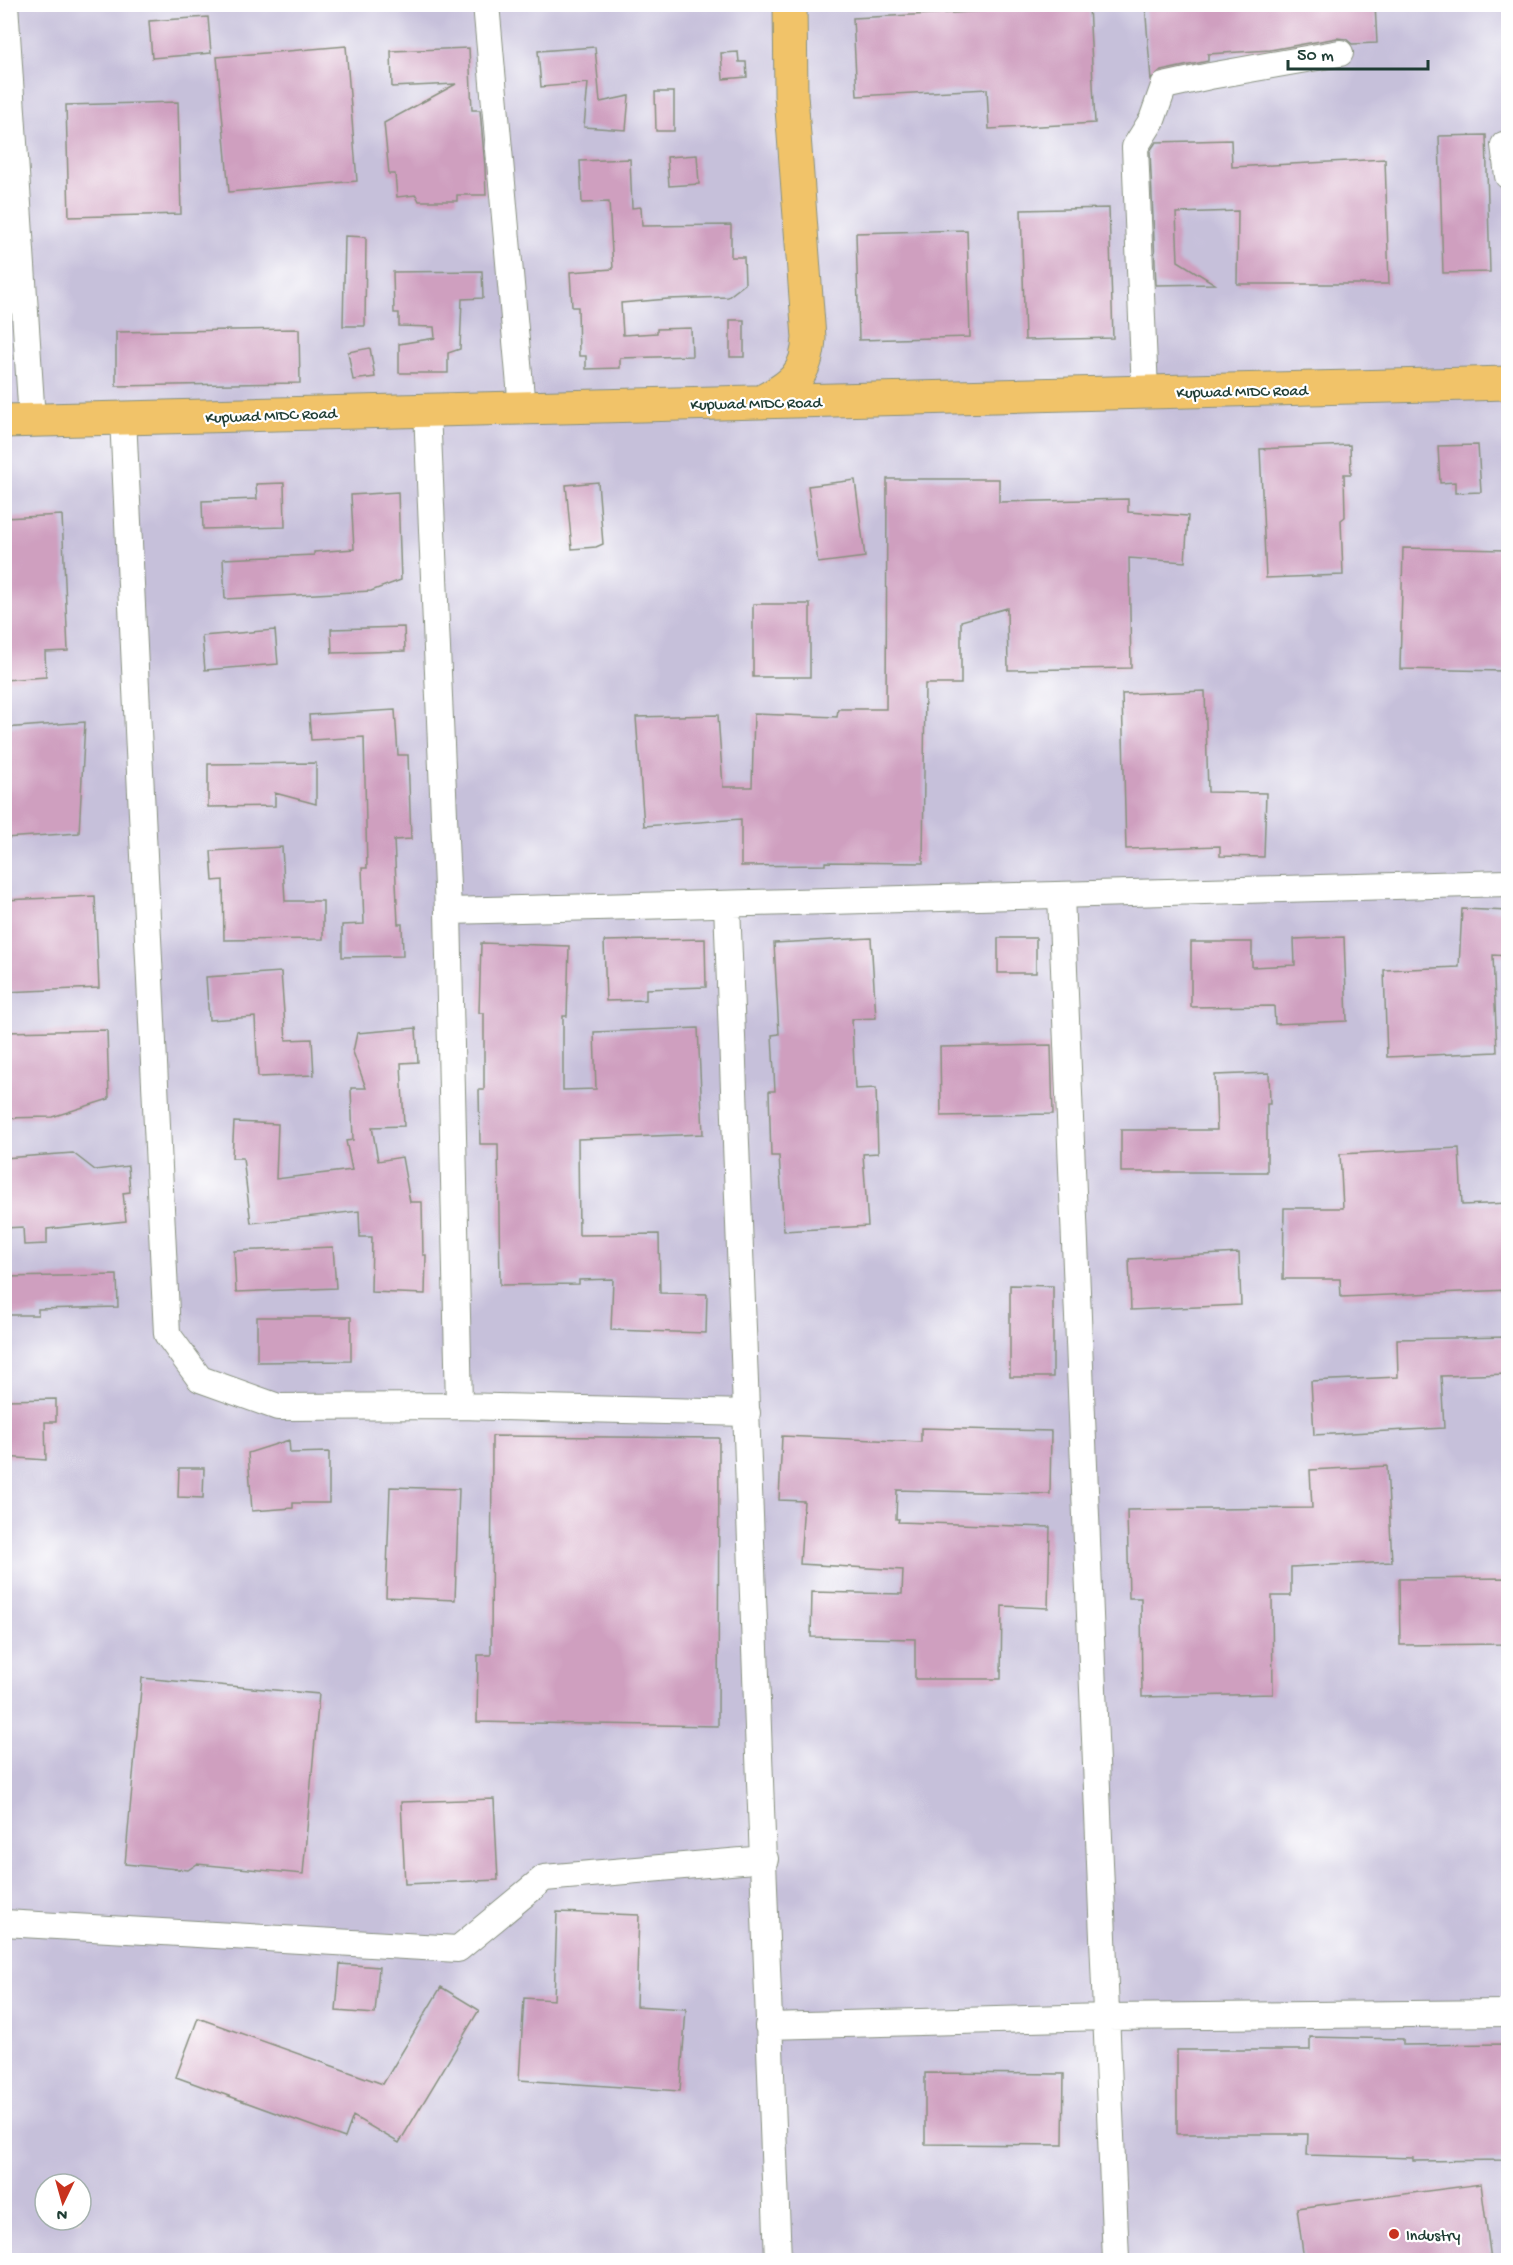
<svg xmlns="http://www.w3.org/2000/svg" width="1513" height="2265" viewBox="0 0 1513 2265" font-family="'Gochi Hand',sans-serif">
	<style>
		.industrial { fill: #c6c0da; fill-rule: evenodd }
		.building { fill: #cf9fbf }
		.lines { fill: none; stroke-linecap: round; stroke-linejoin: round }
		.minor-casing { stroke: #889180; stroke-width: 28 }
		.major-casing { stroke: #889180; stroke-width: 35 }
		.minor { stroke: #fff; stroke-width: 26 }
		.major { stroke: #f1c369; stroke-width: 33 }
		.poi-dot { fill: #c8321e; stroke: #fff; stroke-width: 2 }
		.labels { text-anchor: middle; stroke-width: 4.5; stroke-linejoin: round; paint-order: stroke }
		.street-label { font-size: 16px; fill: #1f3d34; stroke: #fff }
		.poi-label { font-size: 16px; fill: #1f3d34; stroke: #fff; text-anchor: start }
	</style>
	<rect width="100%" height="100%" fill="#fff"/>
	<filter id="ink" filterUnits="userSpaceOnUse"><feTurbulence type="fractalNoise" baseFrequency=".0167" numOctaves="2"/><feDisplacementMap in="SourceGraphic" scale="12" xChannelSelector="R" yChannelSelector="G"/><feConvolveMatrix kernelMatrix="1 2 1 2 8 2 1 2 1" color-interpolation-filters="sRGB"/></filter>
	<filter id="wash" filterUnits="userSpaceOnUse"><feTurbulence type="fractalNoise" baseFrequency=".008" numOctaves="4" result="noise"/><feDisplacementMap in="SourceGraphic" scale="24" xChannelSelector="R" yChannelSelector="G"/><feGaussianBlur stdDeviation="1.35" result="paint"/><feColorMatrix in="noise" values="0 0 0 0 0 0 0 0 0 0 0 0 0 0 0 0 0 1.4 0 .05"/><feComposite in="paint" operator="in"/></filter>
	<g filter="url(#wash)">
		<rect width="100%" height="100%" fill="#f2e5cc"/>
		<path class="industrial" d="M5,5h1503v2255h-1503zM45,2184h36v36h-36z"/>
		<g id="blocks">
			<path class="building" d="M1145,4h230l2,39 -25,1 -6,-5 -9,-1 -67,12 -62,4v7l-47,10 -10,9z
				M1089,6l6,117 -106,6 -2,-40 -130,7 -4,-78z
				M208,17l3,36 -59,5 -3,-37z
				M346,46l11,135 -128,11 -12,-135z
				M595,47l5,55 29,-6 -3,34 -42,-3 4,-44 -47,4 -3,-36z
				M469,48l3,62h8l5,57 1,28h-29v6h-38l-3,-6 -19,2 -2,-23h-6l-5,-51 72,-39 -64,3 -1,-36z
				M738,52l1,10h7l1,15 -24,2 -2,-26z
				M655,92h19v39h-18z
				M178,102l3,112 -112,3 -3,-112z
				M1486,135l4,137 -47,1 -4,-137z
				M1231,140l1,27 153,-8 4,125h-152l1,-73 -62,2 2,48 37,23 -59,1 -6,-134 6,-9z
				M697,155l2,29 -30,2 -2,-29z
				M630,159l2,49 9,-1 1,19 89,-1v32h13l1,27 -17,13 -60,2 -47,4 2,32 34,-2v-4l34,-1 1,28 -72,2v10l-34,1v-13h-7l-1,-49h-6l-2,-35 43,-3 -4,-67 -27,1 -2,-42z
				M1109,208l4,130 -88,2 -4,-130z
				M967,230l3,107 -111,3 -3,-107z
				M345,236l21,1 -1,89h-22z
				M482,271l1,27 -21,1 -2,50 -12,4v20h-49v-29l36,-6 -1,-11 -35,-1v-13h-5l-1,-41z
				M730,320h14v37h-14z
				M299,329l1,54 -184,3v-54z
				M370,348l5,29 -22,3 -5,-28z
				M1350,445l1,29h-7l1,43 -4,3 2,55 -77,3 -6,-129z
				M1478,445l3,47 -26,1v-11l-15,1 -2,-37z
				M887,479h112v23l129,-3v13l60,4 -3,46 -56,-4 2,110 -123,2 -1,-62 -46,13v63h-36l-2,179 -98,-1v3l-84,1v-47l-97,7 -8,-109 82,-2 5,72h29l2,-73 83,3 1,-8h48z
				M855,480l10,77 -47,6 -10,-77z
				M598,482l5,62 -7,3 -24,2 -6,-64z
				M284,483l1,44 -82,2 -1,-28 55,-2 -1,-15z
				M398,492l3,88 -30,11 -146,8 -2,-40 91,-4v-3l40,-3 -3,-54z
				M62,515l6,136 -23,1 1,25 -42,3v-162z
				M1403,548l105,2 -3,121 -105,-2z
				M753,604h57v73h-57z
				M404,627l1,24 -73,2 -1,-24z
				M275,630l3,34 -73,6 -3,-34z
				M1205,691l3,101 58,1 -2,64 -44,-1v-10l-94,3 -4,-155z
				M395,710l3,45h10l3,84 -17,1 4,84h4l1,32 -61,1v-32l22,-1 -2,-56h5l-3,-131 -53,3 -2,-25z
				M85,722l-6,111 -75,5v-110z
				M316,763v41l-41,-11v13l-67,1v-43z
				M282,847l3,54h38v38l-99,1 -1,-60 -10,1 -2,-30z
				M95,896l4,92 -95,4v-92z
				M1462,909l47,2v45l-16,-1 4,97 -110,5 -3,-87 75,-3z
				M1344,937l3,84 -72,3 -1,-18 -83,1v-65h61v25l43,-2 -1,-26z
				M871,938l5,80 -24,1 3,70 21,-1 2,65 -15,1 5,72 -84,5 -5,-75h-8l-2,-65h6l-3,-56 7,-1 -5,-91z
				M998,938h38v35h-38z
				M705,939l1,48 -60,2v11l-40,1 -2,-60z
				M481,943l88,3 -2,70h-4v74l33,-1 -2,-57 104,-4 5,106 -125,5 1,96 80,-1 1,59 47,1 -1,39 -95,-3 2,-51 -34,1v4l-79,1 -2,-141h-18l-1,-54h5v-77h-5z
				M281,972l5,68 26,-1 2,36 -56,2 -3,-60 -46,3 -3,-43z
				M416,1028l2,34 -17,1 3,63 -32,1 6,34 24,-4 8,45h12l1,53h3l-1,39 -54,-2 1,-55h-12l-1,-26 -108,12 -8,-65h-11l2,-36 44,2 -2,55 76,-9 -6,-29 7,-1 -2,-52h15l-13,-36 4,-19z
				M107,1030l2,69 -57,18 -48,1v-86z
				M1051,1045l2,69 -112,2 -1,-69z
				M1269,1073l1,31h-3v68h-146v-42h96l-2,-55z
				M1459,1148l3,57 47,-2v87l-168,7 -1,-18h-57l1,-71h59l-3,-54z
				M73,1153l22,17 33,-4 2,26 -7,1 3,28 -79,8v15l-23,1 -1,-18 -19,1v-70z
				M333,1247l3,41 -100,4 -2,-41z
				M1239,1253l2,52 -110,5 -2,-51z
				M117,1275l1,32 -80,2v6h-34v-38z
				M1010,1285l43,1v91h-43z
				M257,1317h94v44l-94,1z
				M1509,1337v37l-68,2 3,52 -130,7 -3,-54 87,-4 -1,-38z
				M56,1399v23h-11l1,38 -42,-3v-57z
				M921,1428l130,3 -1,63 -153,-4 -1,29h3l-1,3 152,5 -2,81 -46,-2 -1,73h-86v-40l-104,-2 1,-45 90,2 1,-24 -103,-6 4,-63 -25,-1 3,-64 139,6z
				M492,1436l227,2 -1,288 -241,-4 1,-67h13z
				M289,1440l1,13 39,-1v51h-36v5l-41,3 -4,-58z
				M1387,1466l5,96 -101,5v29h-19l1,98 -131,3 -1,-99h-12l-2,-88 185,-2 -2,-38z
				M179,1468h25l-1,30 -25,-1z
				M390,1487l69,2 -4,111 -69,-3z
				M1509,1578v66l-109,1 -1,-66z
				M142,1678l177,16 -16,180 -106,-10 -9,6 -63,-6z
				M494,1799l4,81 -93,4 -4,-82z
				M557,1912l82,3 -3,91 50,3 -6,82 -161,-11 5,-82 30,2z
				M340,1964l39,3 -4,47 -39,-3z
				M441,1987l38,23 -80,133 -46,-27 -8,22 -169,-61 22,-59 185,66z
				M1310,2037l93,2v6l106,-1v116l-96,1v-3l-106,-3 1,-21h-131v-84h133z
				M925,2073l139,1 -1,71 -138,-1z
				M1481,2184l10,76h-187l-7,-52z"/>
		</g>
	</g>
	<g filter="url(#ink)">
		<use href="#blocks" fill-opacity="0" stroke="#889180" stroke-width="1.5"/>
		<g class="lines">
			<defs>
				<path id="minor" d="M5,4l27,416
					M486,4l36,404
					M1504,145l4,31
					M1145,392l-10,-245 17,-27 12,-34 46,-10 130,-23
					M427,410l21,501 1060,-28
					M123,418l44,916 33,45 78,28 181,-1
					M1061,895l55,1365
					M727,904l51,1356
					M448,911l11,495 288,7
					M4,1923l454,26 86,-71 221,-19
					M768,2026l338,-9 402,-4"/>
				<path id="major" d="M761,402c31,-16 46,-27 48,-64l-18,-243 -1,-91
					M4,421l1504,-38"/>
			</defs>
			<use href="#minor" class="minor-casing"/>
			<use href="#major" class="major-casing"/>
			<use href="#minor" class="minor"/>
			<use href="#major" class="major"/>
		</g>
	</g>
	<circle class="poi-dot" cx="1394" cy="2234" r="6"/>
	<g class="labels">
		<g class="street-label">
			<text transform="translate(1242 390) rotate(-1)" y="6">Kupwad MIDC Road</text>
			<text transform="translate(756 402) rotate(-1)" y="6">Kupwad MIDC Road</text>
			<text transform="translate(271 414) rotate(-2)" y="6">Kupwad MIDC Road</text>
		</g>
		<g class="poi-label">
			<text x="1406" y="2240">Industry</text>
		</g>
	</g>
	<rect width="1513" height="2265" fill="none" stroke="#fff" stroke-width="24"/>
	<g transform="translate(63 2202) rotate(185)"><circle r="28" fill="#ffffff" stroke="#a5b1ae" stroke-width="1.5"/>
	<path d="M0-4.5L10 22L0 15L-10 22Z" fill="#c8321e"/>
	<text y="-9" font-size="16" font-weight="bold" text-anchor="middle" fill="#1f3d34">N</text>
	</g>
	<path d="M1288 60v9h140v-9" fill="none" stroke="#1f3d34" stroke-width="3"/>
	<text x="1297" y="60" font-size="18" fill="#1f3d34" stroke="#ffffff" stroke-width="4.5" paint-order="stroke">50 m</text>
</svg>
